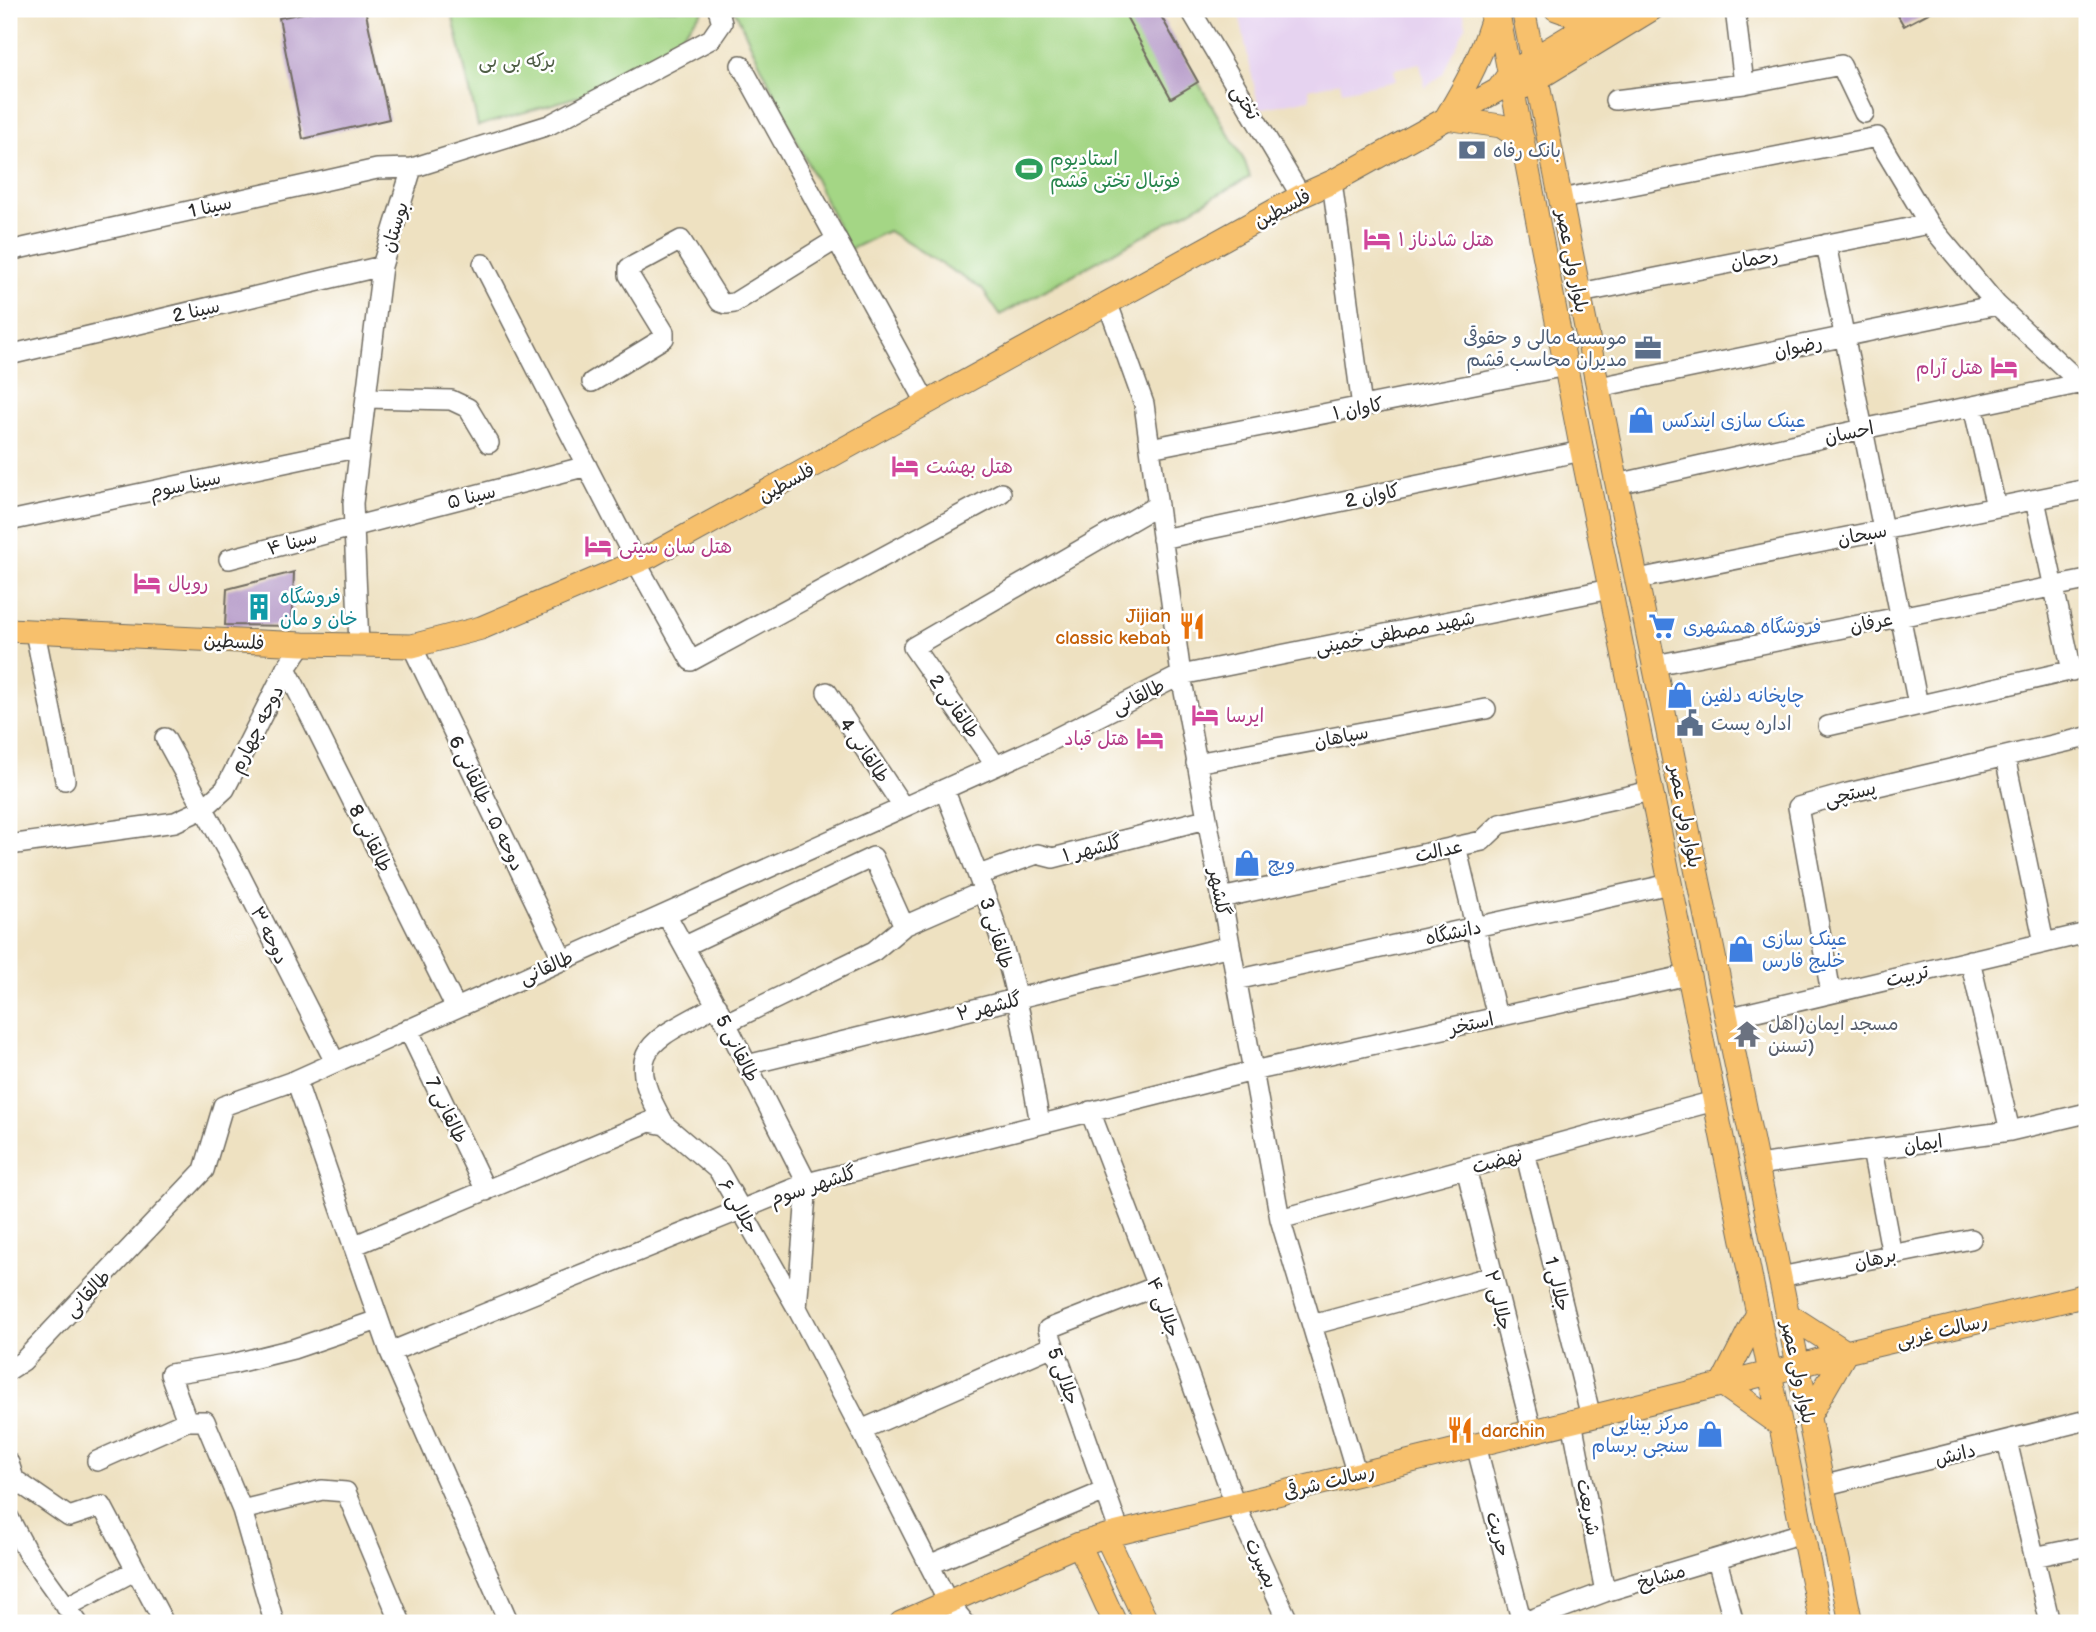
<svg xmlns="http://www.w3.org/2000/svg" width="2096" height="1632" viewBox="0 0 2096 1632" font-family="'Balsamiq Sans','Playpen Sans Arabic',sans-serif">
	<style>
		.built { fill: #e6d3f0 }
		.green { fill: #a4d685; stroke: #688058; stroke-width: 2 }
		.building { fill: #b89eca }
		.lines { fill: none; stroke-linecap: round; stroke-linejoin: round }
		.minor-casing { stroke: #6f6b60; stroke-width: 22 }
		.major-casing { stroke: #6f6b60; stroke-width: 25 }
		.minor { stroke: #fff; stroke-width: 19 }
		.major { stroke: #f7c06c; stroke-width: 23 }
		.labels { text-anchor: middle; stroke-width: 5; stroke-linejoin: round; paint-order: stroke }
		.park-label { font-size: 19px; fill: #4f5e46; stroke: #fff }
		.street-label { font-size: 19px; fill: #2b2b2b; stroke: #fff }
		.service-label { font-size: 19px; fill: #4e5e75; stroke: #fff; text-anchor: start }
		.leisure-label { font-size: 19px; fill: #27864d; stroke: #fff; text-anchor: start }
		.hotel-label { font-size: 19px; fill: #b23c85; stroke: #fff; text-anchor: start }
		.shop-label { font-size: 19px; fill: #366cbe; stroke: #fff; text-anchor: start }
		.culture-label { font-size: 19px; fill: #0d838f; stroke: #fff; text-anchor: start }
		.food-label { font-size: 19px; fill: #c56008; stroke: #fff; text-anchor: end }
		.worship-label { font-size: 19px; fill: #5b616d; stroke: #fff; text-anchor: start }
	</style>
	<rect width="100%" height="100%" fill="#fff"/>
	<filter id="ink" filterUnits="userSpaceOnUse"><feTurbulence type="fractalNoise" baseFrequency=".0143" numOctaves="2"/><feDisplacementMap in="SourceGraphic" scale="14" xChannelSelector="R" yChannelSelector="G"/><feConvolveMatrix kernelMatrix="1 2 1 2 8 2 1 2 1" color-interpolation-filters="sRGB"/></filter>
	<filter id="wash" filterUnits="userSpaceOnUse"><feTurbulence type="fractalNoise" baseFrequency=".00686" numOctaves="4" result="noise"/><feDisplacementMap in="SourceGraphic" scale="28" xChannelSelector="R" yChannelSelector="G"/><feGaussianBlur stdDeviation="1.57" result="paint"/><feColorMatrix in="noise" values="0 0 0 0 0 0 0 0 0 0 0 0 0 0 0 0 0 1.4 0 .05"/><feComposite in="paint" operator="in"/></filter>
	<g filter="url(#wash)">
		<rect width="100%" height="100%" fill="#eee1c1"/>
		<path class="built" d="M1238,9h225l3,17 -23,48 -18,14 -5,-25 -26,6 2,11 -54,11 -2,-9 -31,7 1,10 -51,10z"/>
		<path class="green" d="M451,9h253l-35,41 -76,42 -115,34z
			M734,9h421l90,153 5,15 -250,138 -18,-26 -94,-58 -39,19z"/>
		<g id="blocks">
			<path class="building" d="M322,9h43l24,110 -86,20 -24,-121z
				M1122,9h35l41,73 -27,16z
				M1894,9h42l-32,17z
				M294,572l-2,54 -67,-1 2,-36z"/>
		</g>
	</g>
	<g filter="url(#ink)">
		<use href="#blocks" fill-opacity="0" stroke="#6f6b60" stroke-width="2"/>
		<g class="lines">
			<defs>
				<path id="minor" d="M1190,9l111,187
					M1735,9l9,75
					M741,65l186,339
					M1615,100l129,-16 97,-19 23,48
					M1332,182l30,225
					M1561,199l316,-62 52,87 68,81 90,84
					M1826,244l92,461
					M9,251l368,-82 35,-1 137,-43 162,-86 11,-16 -4,-14
					M483,264l153,298 55,99 310,-168
					M1580,293l349,-69
					M1108,304l36,100 37,271 99,544 77,256
					M9,355l373,-89
					M592,382l72,-44v-6l-35,-57v-7l52,-28 39,62 6,2 8,-1 103,-64
					M1599,387l398,-82
					M366,398l85,2 17,8 21,35
					M1973,406l23,101
					M1150,448l416,-82
					M1617,484l246,-55 224,-47
					M2035,500l37,171
					M9,521l351,-74
					M1162,539l420,-88
					M229,559l358,-93
					M1638,579l449,-90
					M35,632l30,148
					M359,645l-6,-142 29,-237 30,-98
					M412,646l151,314
					M1655,665l432,-85
					M286,668l170,340
					M827,692l76,115
					M1828,726l259,-59
					M165,738l73,133 97,191
					M2005,757l39,186
					M1196,763l290,-54
					M996,766l-83,-119 245,-142
					M944,789c21,53 43,106 60,161 17,56 25,115 36,173
					M9,845l166,-23 28,-13 22,-20 61,-121 17,-24
					M1456,846l41,171
					M979,875l58,-21 16,4 153,-39
					M1221,898l261,-57 18,-17 151,-33
					M666,914l60,109 81,160 -10,125
					M685,946l188,-89 31,69
					M1970,960l40,171
					M1236,980l434,-96
					M1831,993l-33,-186 50,-14 239,-56
					M1727,1018l360,-85
					M726,1023l148,-72 30,-25 80,-35
					M408,1029l78,162
					M747,1065l483,-119
					M296,1080l94,272 119,271
					M1090,1111l67,175 78,218 54,119
					M665,1125c-46,-78 -14,-83 52,-120
					M1872,1150l20,105
					M1525,1152l66,265
					M1757,1165l253,-34 77,-18
					M1466,1168l66,263
					M1280,1219l434,-118
					M353,1246l296,-124 16,3 54,46 78,137 64,122 87,172 17,21
					M1780,1277l191,-38
					M1312,1325l181,-49
					M390,1352l417,-169 446,-112 435,-96
					M9,1370l14,-9 181,-191 19,-64 73,-26 742,-333 143,-72 429,-86
					M1572,1421l33,171
					M861,1430l192,-84
					M2007,1441l43,182
					M1476,1445l46,178
					M97,1461l90,-40
					M9,1463l5,16 55,38 33,-11 62,117
					M1822,1486l265,-66
					M242,1510l80,-20 24,2 55,131
					M9,1518l18,34 51,71
					M1120,1533l-72,-204 109,-43
					M2034,1557l53,-11
					M1717,1560l17,63
					M929,1565l176,-74
					M66,1607l70,-37
					M274,1622l-32,-112 -37,-89h-18l-17,-47 62,-10 61,-15 85,-29
					M1522,1623l83,-31 197,-59"/>
				<path id="major" d="M1497,9l85,442 239,1172
					M1523,9l94,475 234,1139
					M1556,9l28,10 18,-3
					M1495,10c-11,41 -27,72 -49,108l55,8 22,14
					M1524,87l128,-78
					M9,630l294,14 109,2 69,-18 169,-72 651,-360 31,-14 166,-92 12,-17 105,-64
					M1787,1314l59,38 -37,64
					M1757,1315l-35,69 58,41
					M1106,1536l41,87
					M1079,1544l36,79
					M901,1623l178,-79 27,-8 692,-170 48,-14 241,-57"/>
			</defs>
			<use href="#minor" class="minor-casing"/>
			<use href="#major" class="major-casing"/>
			<use href="#minor" class="minor"/>
			<use href="#major" class="major"/>
		</g>
	</g>
	<defs>
		<symbol id="bank-bare" viewBox="-9 -9 18 18"><path d="M-6-4H6V4H-6ZM0-2.3a2.3 2.3 0 1 0 0 4.6a2.3 2.3 0 1 0 0-4.6Z" fill="#5c6f8a" stroke="#fff" stroke-width="2.5" paint-order="stroke"/></symbol>
		<symbol id="stadium-bare" viewBox="-9 -9 18 18"><path d="M0-5a6.5 5 0 1 0 0 10a6.5 5 0 1 0 0-10ZM-3.5-1.8h7v3.6h-7Z" fill="#2e9e5b" stroke="#fff" stroke-width="2.5" paint-order="stroke"/></symbol>
		<symbol id="hotel-bare" viewBox="-9 -9 18 18"><path d="M-6-4.5h1.5V1H6V5H4.5V3h-9V5H-6ZM-4 0a1.8 1.8 0 1 1 3.6 0ZM.5 0V-2.5h3Q6-2.5 6 0Z" fill="#d1479c" stroke="#fff" stroke-width="2.5" paint-order="stroke"/></symbol>
		<symbol id="office-bare" viewBox="-9 -9 18 18"><path d="M-6-3h4V-5.5h4V-3h4V5H-6ZM-1-4.5V-3h2v-1.5ZM-6 0V1H6V0Z" fill="#5c6f8a" stroke="#fff" stroke-width="2.5" paint-order="stroke"/></symbol>
		<symbol id="shop-bare" viewBox="-9 -9 18 18"><path d="M-5-2.5h2.3a2.7 3.5 0 0 1 5.4 0H5L5.5 6h-11ZM-1.5-2.5h3a1.5 2.3 0 0 0-3 0Z" fill="#3f7fe0" stroke="#fff" stroke-width="2.5" paint-order="stroke"/></symbol>
		<symbol id="building-bare" viewBox="-9 -9 18 18"><path d="M-4-6H4V6H1V3H-1V6H-4ZM-2.5-4.3h1.7v1.8h-1.7ZM.8-4.3h1.7v1.8H.8ZM-2.5-1h1.7V.8h-1.7ZM.8-1h1.7V.8H.8Z" fill="#0f9aa8" stroke="#fff" stroke-width="2.5" paint-order="stroke"/></symbol>
		<symbol id="restaurant-bare" viewBox="-9 -9 18 18"><path d="M-5-6h1v4h1v-4h1v4h1v-4h1v5L-1.5 .5V6h-2V.5L-5-1ZM5-6V6H3V1.5H1.5Q1.5-4 5-6Z" fill="#e8710a" stroke="#fff" stroke-width="2.5" paint-order="stroke"/></symbol>
		<symbol id="supermarket-bare" viewBox="-9 -9 18 18"><path d="M-6-5.5h2.5l.6 2H6L4.5 2H-2.5L-4.4-4H-6ZM-1.5 3.2a1.3 1.3 0 1 0 .1 0ZM3 3.2a1.3 1.3 0 1 0 .1 0Z" fill="#3f7fe0" stroke="#fff" stroke-width="2.5" paint-order="stroke"/></symbol>
		<symbol id="civic-bare" viewBox="-9 -9 18 18"><path d="M-.6-6.5H3V-4.5H.6V-3L4-1V1h2V6H-6V1h2V-1L-.6-3ZM-1.2 2.5V6h2.4V2.5Z" fill="#5c6f8a" stroke="#fff" stroke-width="2.5" paint-order="stroke"/></symbol>
		<symbol id="temple-bare" viewBox="-9 -9 18 18"><path d="M0-6L5-2H3V0L6.5 2.5H4V6H1.5V3h-3V6H-4V2.5H-6.5L-3 0V-2H-5Z" fill="#6b7280" stroke="#fff" stroke-width="2.5" paint-order="stroke"/></symbol>
	</defs>
	<g fill-rule="evenodd">
		<use href="#bank-bare" x="1453" y="131" width="38" height="38"/>
		<use href="#stadium-bare" x="1010" y="150" width="38" height="38"/>
		<use href="#hotel-bare" x="1358" y="220" width="38" height="38"/>
		<use href="#office-bare" x="1629" y="329" width="38" height="38"/>
		<use href="#hotel-bare" x="1985" y="348" width="38" height="38"/>
		<use href="#shop-bare" x="1622" y="401" width="38" height="38"/>
		<use href="#hotel-bare" x="886" y="447" width="38" height="38"/>
		<use href="#hotel-bare" x="579" y="527" width="38" height="38"/>
		<use href="#hotel-bare" x="128" y="564" width="38" height="38"/>
		<use href="#building-bare" x="240" y="588" width="38" height="38"/>
		<use href="#restaurant-bare" x="1173" y="607" width="38" height="38"/>
		<use href="#supermarket-bare" x="1643" y="607" width="38" height="38"/>
		<use href="#shop-bare" x="1661" y="676" width="38" height="38"/>
		<use href="#hotel-bare" x="1186" y="696" width="38" height="38"/>
		<use href="#civic-bare" x="1671" y="704" width="38" height="38"/>
		<use href="#hotel-bare" x="1131" y="719" width="38" height="38"/>
		<use href="#shop-bare" x="1228" y="844" width="38" height="38"/>
		<use href="#shop-bare" x="1722" y="930" width="38" height="38"/>
		<use href="#temple-bare" x="1728" y="1015" width="38" height="38"/>
		<use href="#restaurant-bare" x="1441" y="1411" width="38" height="38"/>
		<use href="#shop-bare" x="1691" y="1415" width="38" height="38"/>
	</g>
	<g class="labels">
		<g class="park-label">
			<text x="517" y="67">برکه بی بی</text>
		</g>
		<g class="street-label">
			<text transform="translate(1246 102) rotate(59)" y="7">تختی</text>
			<text transform="translate(210 206) rotate(-13)" y="7">سینا 1</text>
			<text transform="translate(1282 208) rotate(-28)" y="7">فلسطین</text>
			<text transform="translate(394 227) rotate(-73)" y="7">بوستان</text>
			<text transform="translate(1754 258) rotate(-11)" y="7">رحمان</text>
			<text transform="translate(1573 261) rotate(79)" y="7">بلوار ولی عصر</text>
			<text transform="translate(196 310) rotate(-13)" y="7">سینا 2</text>
			<text transform="translate(1798 346) rotate(-12)" y="7">رضوان</text>
			<text transform="translate(1358 408) rotate(-11)" y="7">کاوان ۱</text>
			<text transform="translate(1849 432) rotate(-12)" y="7">احسان</text>
			<text transform="translate(786 482) rotate(-29)" y="7">فلسطین</text>
			<text transform="translate(185 484) rotate(-12)" y="7">سینا سوم</text>
			<text transform="translate(1372 495) rotate(-12)" y="7">کاوان 2</text>
			<text transform="translate(471 496) rotate(-14)" y="7">سینا ۵</text>
			<text transform="translate(1862 534) rotate(-11)" y="7">سبحان</text>
			<text transform="translate(292 542) rotate(-15)" y="7">سینا ۴</text>
			<text transform="translate(1871 622) rotate(-11)" y="7">عرفان</text>
			<text transform="translate(1395 632) rotate(-11)" y="7">شهید مصطفی خمینی</text>
			<text transform="translate(234 641) rotate(3)" y="7">فلسطین</text>
			<text transform="translate(1138 696) rotate(-27)" y="7">طالقانی</text>
			<text transform="translate(955 706) rotate(55)" y="7">طالقانی 2</text>
			<text transform="translate(256 729) rotate(-63)" y="7">دوحه چهارم</text>
			<text transform="translate(1341 736) rotate(-11)" y="7">سپاهان</text>
			<text transform="translate(865 750) rotate(56)" y="7">طالقانی 4</text>
			<text transform="translate(1850 793) rotate(-14)" y="7">پستچی</text>
			<text transform="translate(487 803) rotate(64)" y="7">دوحه ۵ - طالقانی 6</text>
			<text transform="translate(1686 816) rotate(79)" y="7">بلوار ولی عصر</text>
			<text transform="translate(371 838) rotate(63)" y="7">طالقانی 8</text>
			<text transform="translate(1092 848) rotate(-14)" y="7">گلشهر ۱</text>
			<text transform="translate(1439 850) rotate(-12)" y="7">عدالت</text>
			<text transform="translate(1220 892) rotate(80)" y="7">گلشهر</text>
			<text transform="translate(1453 932) rotate(-12)" y="7">دانشگاه</text>
			<text transform="translate(997 933) rotate(73)" y="7">طالقانی 3</text>
			<text transform="translate(270 935) rotate(64)" y="7">دوحه ۳</text>
			<text transform="translate(546 967) rotate(-24)" y="7">طالقانی</text>
			<text transform="translate(1907 975) rotate(-13)" y="7">تربیت</text>
			<text transform="translate(989 1006) rotate(-14)" y="7">گلشهر ۲</text>
			<text transform="translate(1471 1023) rotate(-13)" y="7">استخر</text>
			<text transform="translate(738 1048) rotate(63)" y="7">طالقانی 5</text>
			<text transform="translate(447 1110) rotate(64)" y="7">طالقانی 7</text>
			<text transform="translate(1923 1143) rotate(-8)" y="7">ایمان</text>
			<text transform="translate(1497 1160) rotate(-15)" y="7">نهضت</text>
			<text transform="translate(813 1185) rotate(-18)" y="7">گلشهر سوم</text>
			<text transform="translate(739 1206) rotate(60)" y="7">جلالی ۶</text>
			<text transform="translate(1875 1258) rotate(-12)" y="7">برهان</text>
			<text transform="translate(1558 1284) rotate(76)" y="7">جلالی 1</text>
			<text transform="translate(87 1293) rotate(-46)" y="7">طالقانی</text>
			<text transform="translate(1499 1300) rotate(76)" y="7">جلالی ۲</text>
			<text transform="translate(1164 1307) rotate(70)" y="7">جلالی ۴</text>
			<text transform="translate(1942 1330) rotate(-13)" y="7">رسالت غربی</text>
			<text transform="translate(1799 1372) rotate(78)" y="7">بلوار ولی عصر</text>
			<text transform="translate(1064 1376) rotate(70)" y="7">جلالی 5</text>
			<text transform="translate(1955 1454) rotate(-14)" y="7">دانش</text>
			<text transform="translate(1329 1481) rotate(-14)" y="7">رسالت شرقی</text>
			<text transform="translate(1589 1507) rotate(79)" y="7">شریعت</text>
			<text transform="translate(1499 1534) rotate(75)" y="7">حریت</text>
			<text transform="translate(1262 1563) rotate(66)" y="7">بصیرت</text>
			<text transform="translate(1661 1576) rotate(-16)" y="7">مشایخ</text>
		</g>
		<g class="service-label">
			<text x="1493" y="157">بانک رفاه</text>
			<text x="1627" y="344" text-anchor="end">موسسه مالی و حقوقی<tspan x="1627" dy="22">مدیران محاسب قشم</tspan></text>
			<text x="1711" y="730">اداره پست</text>
		</g>
		<g class="leisure-label">
			<text x="1050" y="165">استادیوم<tspan x="1050" dy="22">فوتبال تختی قشم</tspan></text>
		</g>
		<g class="hotel-label">
			<text x="1398" y="246">هتل شادناز ۱</text>
			<text x="1983" y="374" text-anchor="end">هتل آرام</text>
			<text x="926" y="473">هتل بهشت</text>
			<text x="619" y="553">هتل سان سیتی</text>
			<text x="168" y="590">رویال</text>
			<text x="1226" y="722">ایرسا</text>
			<text x="1129" y="745" text-anchor="end">هتل قباد</text>
		</g>
		<g class="shop-label">
			<text x="1662" y="427">عینک سازی ایندکس</text>
			<text x="1683" y="633">فروشگاه همشهری</text>
			<text x="1701" y="702">چاپخانه دلفین</text>
			<text x="1268" y="870">ویچ</text>
			<text x="1762" y="945">عینک سازی<tspan x="1762" dy="22">خلیج فارس</tspan></text>
			<text x="1689" y="1430" text-anchor="end">مرکز بینایی<tspan x="1689" dy="22">سنجی برسام</tspan></text>
		</g>
		<g class="culture-label">
			<text x="280" y="603">فروشگاه<tspan x="280" dy="22">خان و مان</tspan></text>
		</g>
		<g class="food-label">
			<text x="1171" y="622">Jijian<tspan x="1171" dy="22">classic kebab</tspan></text>
			<text x="1481" y="1437" text-anchor="start">darchin</text>
		</g>
		<g class="worship-label">
			<text x="1768" y="1030">مسجد ایمان(اهل<tspan x="1768" dy="22">تسنن)</tspan></text>
		</g>
	</g>
	<rect width="2096" height="1632" fill="none" stroke="#fff" stroke-width="35"/>
</svg>
